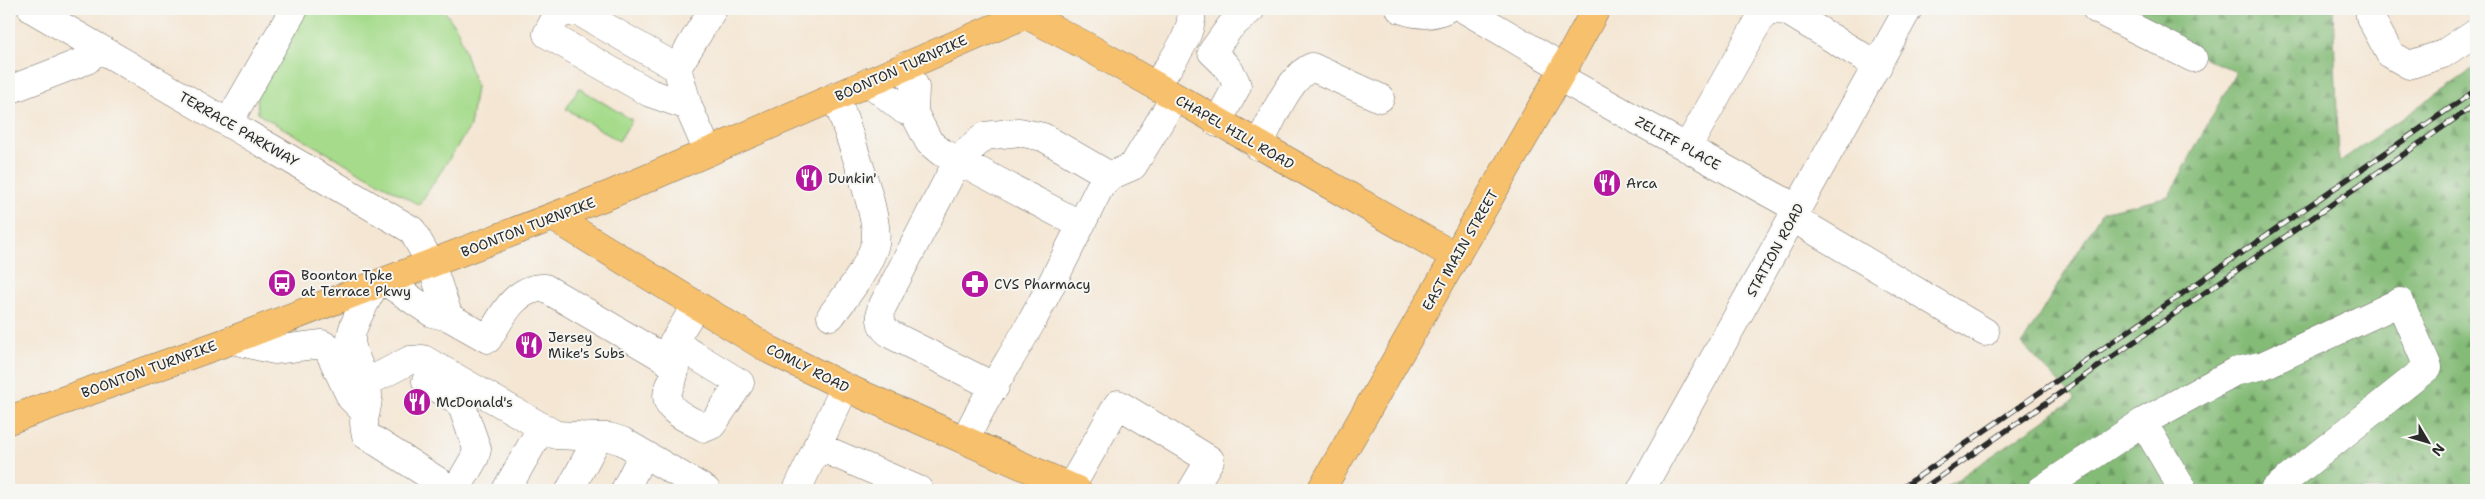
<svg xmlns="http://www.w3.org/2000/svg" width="2485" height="499" viewBox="0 0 2485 499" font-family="'Shantell Sans',sans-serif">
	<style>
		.grass { fill: #a5db8b; stroke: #68835b }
		.forest { fill: url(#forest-firs); stroke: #587351 }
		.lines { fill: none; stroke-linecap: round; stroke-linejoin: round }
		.minor-casing { stroke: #716c66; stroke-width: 29 }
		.major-casing { stroke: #716c66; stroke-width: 29 }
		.minor { stroke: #fff; stroke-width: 28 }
		.major { stroke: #f7c06c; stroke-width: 28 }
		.rail-casing { stroke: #2b2b2b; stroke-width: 5.5 }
		.rail { stroke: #f6f6f2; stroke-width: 4; stroke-dasharray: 11; stroke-linecap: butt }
		.labels { text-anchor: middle; stroke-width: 4; stroke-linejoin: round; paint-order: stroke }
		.street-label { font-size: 14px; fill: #2b2b2b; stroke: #f6f6f2 }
		.poi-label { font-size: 14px; fill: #2b2b2b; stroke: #f6f6f2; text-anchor: start }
	</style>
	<defs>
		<pattern id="forest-firs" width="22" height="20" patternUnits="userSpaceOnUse" patternTransform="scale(1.25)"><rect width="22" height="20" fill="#84bb77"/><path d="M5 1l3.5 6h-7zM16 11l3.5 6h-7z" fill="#6c9862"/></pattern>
	</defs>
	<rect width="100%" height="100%" fill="#f6f6f2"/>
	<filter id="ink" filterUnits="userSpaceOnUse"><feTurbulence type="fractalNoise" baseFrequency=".02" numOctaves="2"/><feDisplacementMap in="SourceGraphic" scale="10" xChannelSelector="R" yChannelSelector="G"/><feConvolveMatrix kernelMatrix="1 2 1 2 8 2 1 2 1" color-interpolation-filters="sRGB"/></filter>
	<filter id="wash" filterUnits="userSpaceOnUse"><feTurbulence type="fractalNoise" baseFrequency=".0096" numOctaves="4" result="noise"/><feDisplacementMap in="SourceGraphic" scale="20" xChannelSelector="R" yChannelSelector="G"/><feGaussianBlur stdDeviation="1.12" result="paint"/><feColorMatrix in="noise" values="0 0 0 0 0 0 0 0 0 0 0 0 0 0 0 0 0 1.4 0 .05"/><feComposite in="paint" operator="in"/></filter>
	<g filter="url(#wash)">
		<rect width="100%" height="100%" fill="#f4e6d3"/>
		<path class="grass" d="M308,9h135l15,21 18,57 -6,40 -51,78 -161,-91 -1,-18z
			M579,88l53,32 -13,21 -53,-32z"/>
		<path class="forest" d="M2097,9h236l6,153 137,-96 -2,48 2,-1v377h-534l133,-91 -53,-55 80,-132 67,-16 67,-124z"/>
	</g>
	<g filter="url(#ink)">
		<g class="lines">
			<defs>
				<path id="minor" d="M32,9l380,221 19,34 18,53
					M1400,9c16,6 31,8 46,0
					M1464,9l100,59
					M2096,9l97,49
					M2370,9v8l20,37 19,11 34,-11 33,-22
					M905,66l10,21 -1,26 15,29 12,10 17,8 27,-24 34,-4 24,5 67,39 23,-10 41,-68
					M677,68l36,-59
					M1559,77l239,132
					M869,82l35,28 10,3
					M1156,86c13,-22 39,-51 35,-77
					M9,90l78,-30 11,-12
					M688,106l-38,-13 -103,-59 10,-19 19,-5 101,58 11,38 20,46
					M228,123l66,-114
					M1217,123l20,-37c-4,-14 -14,-24 -25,-34l18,-25 21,-18
					M1258,146c13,-23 30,-69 54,-79l68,31
					M1687,148l75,-133 12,-5 13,1 91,55
					M1793,218l192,114
					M386,282l46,31 17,4 39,22c14,-22 26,-52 57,-51l119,70 32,-53
					M374,286c-7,14 -23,39 -23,53 0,19 18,39 17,59 -1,16 -7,20 -2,37l86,55
					M831,316c16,-22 36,-45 44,-72 7,-25 -30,-118 -39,-148
					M232,340l42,10 48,-6 5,3 24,51 13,13
					M664,358l11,10c0,9 -4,14 -7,23 -6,20 23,29 37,37l7,-3 28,-42 -67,-41
					M426,381l32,20 5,8 14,40 -2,8 -19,33
					M366,383l44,-23 13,-1 133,76 42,2
					M995,387l-103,-52c-11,-7 -12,-13 -11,-26l77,-149 123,65
					M2143,422l40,68
					M965,440c19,-41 44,-78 66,-117 24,-44 46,-91 69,-136l10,-11
					M817,446l102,44
					M1071,487l47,-83 92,56 -18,30
					M506,490l36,-63
					M570,490l28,-53h11l13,4 84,49
					M625,490l18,-36
					M797,490l48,-103
					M1641,490l267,-481
					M2041,490l102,-68 91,-50 30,-7 136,-63 28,65 -154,123"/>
				<path id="major" d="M1015,9l71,37 370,211
					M553,217l217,133 75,37 232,103
					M9,420l223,-80 377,-145 429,-186
					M1321,490l243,-422 32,-59"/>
			</defs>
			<use href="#minor" class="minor-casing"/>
			<use href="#major" class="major-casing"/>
			<use href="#minor" class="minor"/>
			<use href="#major" class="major"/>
			<defs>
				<path id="rail" d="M1899,490l577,-400
					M1921,490l555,-386"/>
			</defs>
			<use href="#rail" class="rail-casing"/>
			<use href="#rail" class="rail"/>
		</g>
	</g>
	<defs>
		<symbol id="restaurant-disc" viewBox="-11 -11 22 22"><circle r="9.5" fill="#b5179e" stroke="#f6f6f2"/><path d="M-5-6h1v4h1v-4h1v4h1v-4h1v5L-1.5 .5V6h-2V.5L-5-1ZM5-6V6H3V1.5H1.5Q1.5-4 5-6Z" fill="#fff"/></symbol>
		<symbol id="bus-disc" viewBox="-11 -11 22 22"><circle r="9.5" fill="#b5179e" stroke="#f6f6f2"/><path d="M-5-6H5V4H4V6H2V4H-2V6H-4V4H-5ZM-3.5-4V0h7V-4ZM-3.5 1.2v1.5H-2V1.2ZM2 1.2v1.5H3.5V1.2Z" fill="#fff"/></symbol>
		<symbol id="pharmacy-disc" viewBox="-11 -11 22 22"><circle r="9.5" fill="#b5179e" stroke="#f6f6f2"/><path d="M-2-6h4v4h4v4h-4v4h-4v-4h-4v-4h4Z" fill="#fff"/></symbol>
	</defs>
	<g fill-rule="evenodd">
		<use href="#restaurant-disc" x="793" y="162" width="32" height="32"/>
		<use href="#restaurant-disc" x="1591" y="167" width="32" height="32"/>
		<use href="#bus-disc" x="266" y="267" width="32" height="32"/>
		<use href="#pharmacy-disc" x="959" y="268" width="32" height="32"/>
		<use href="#restaurant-disc" x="513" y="329" width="32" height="32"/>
		<use href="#restaurant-disc" x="401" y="386" width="32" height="32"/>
	</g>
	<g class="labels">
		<g class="street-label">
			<text transform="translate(901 68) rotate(-24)" y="5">BOONTON TURNPIKE</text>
			<text transform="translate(239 129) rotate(30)" y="5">TERRACE PARKWAY</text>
			<text transform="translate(1235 132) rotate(30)" y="5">CHAPEL HILL ROAD</text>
			<text transform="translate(1678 143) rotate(29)" y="5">ZELIFF PLACE</text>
			<text transform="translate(528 227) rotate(-21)" y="5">BOONTON TURNPIKE</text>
			<text transform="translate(1460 250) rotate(-60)" y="5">EAST MAIN STREET</text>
			<text transform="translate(1775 250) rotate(-61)" y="5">STATION ROAD</text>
			<text transform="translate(808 368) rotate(27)" y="5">COMLY ROAD</text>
			<text transform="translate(149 369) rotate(-20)" y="5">BOONTON TURNPIKE</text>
		</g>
		<g class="poi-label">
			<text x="828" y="183">Dunkin'</text>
			<text x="1626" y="188">Arca</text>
			<text x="301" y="280">Boonton Tpke<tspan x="301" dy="16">at Terrace Pkwy</tspan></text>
			<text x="994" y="289">CVS Pharmacy</text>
			<text x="548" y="342">Jersey<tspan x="548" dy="16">Mike's Subs</tspan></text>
			<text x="436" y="407">McDonald's</text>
		</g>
	</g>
	<rect width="2485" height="499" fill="none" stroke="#f6f6f2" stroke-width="30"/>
	<g transform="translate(2428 442) rotate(128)" stroke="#f6f6f2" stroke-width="4" paint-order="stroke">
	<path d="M0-4L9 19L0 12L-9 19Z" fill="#2b2b2b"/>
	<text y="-8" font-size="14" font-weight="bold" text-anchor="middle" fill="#2b2b2b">N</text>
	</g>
</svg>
